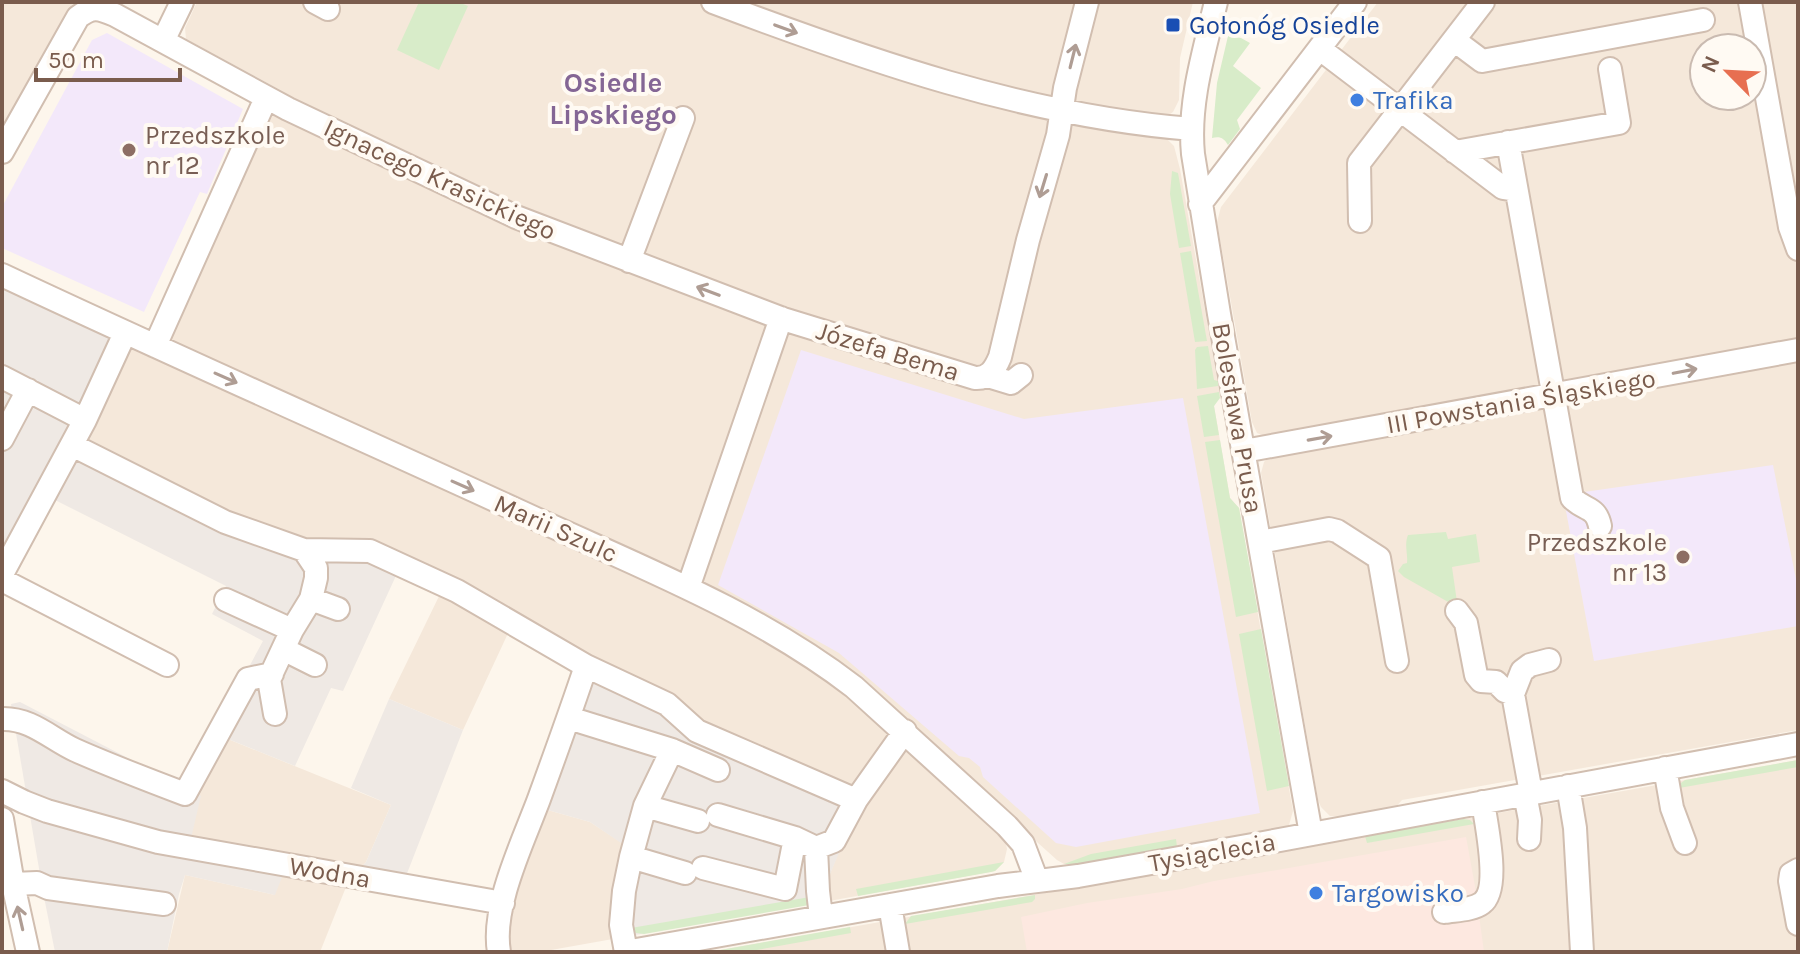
<svg xmlns="http://www.w3.org/2000/svg" width="1800" height="954" viewBox="0 0 1800 954" font-family="Karla,sans-serif">
	<style>
		.residential { fill: #f5e8da; fill-rule: evenodd }
		.commercial { fill: #fde8e0 }
		.industrial { fill: #efe9e4 }
		.education { fill: #f3e8fa }
		.green { fill: #d8ecc9 }
		.lines { fill: none; stroke-linecap: round; stroke-linejoin: round }
		.minor-casing { stroke: #d1beb0; stroke-width: 26 }
		.minor { stroke: #fff; stroke-width: 22 }
		.oneway { stroke: #af9d94 }
		.transit-dot { fill: #1a4fb4; stroke: #fffaf3; stroke-width: 3 }
		.shop-dot { fill: #3f7fe0; stroke: #fffaf3; stroke-width: 3 }
		.education-dot { fill: #8d6e63; stroke: #fffaf3; stroke-width: 3 }
		.labels { text-anchor: middle; stroke-width: 8; stroke-linejoin: round; paint-order: stroke }
		.transit-label { font-size: 26px; fill: #164399; stroke: #fffaf3; text-anchor: start }
		.shop-label { font-size: 26px; fill: #366cbe; stroke: #fffaf3; text-anchor: start }
		.education-label { font-size: 26px; fill: #785e54; stroke: #fffaf3; text-anchor: start }
		.street-label { font-size: 26px; fill: #7a5c4d; stroke: #fffaf3 }
		.neighbourhood-label { font-size: 28px; font-weight: bold; fill: #846695; stroke: #fffaf3 }
	</style>
	<rect width="100%" height="100%" fill="#fdf6ec"/>
	<path class="residential" d="M2,2h78l-78,130z
		M197,2h996l-13,56 -1,42 -6,12 -9,6 1,19 9,9 6,23 40,226 -6,11 16,92 9,10 54,303 -4,14 -6,3 -210,37 -9,-1 -7,-4 -48,-43 -4,22 2,10 -3,13 -9,9 -177,32 42,-103 -350,-171 -47,101 -74,-31 54,-111 -65,-32 -61,3 -236,-117 46,-98 28,13 129,-265 -98,-53 -1,-11z
		M1378,2h420v728l-396,70 -7,8 -51,9 -14,-1 -9,-9 -3,-7 -57,-327 3,-11 4,-4 -1,-21 -10,-4 -5,-11 -35,-200 4,-15zM1704,48h48v48h-48z
		M213,733l178,72 -25,57 -20,25 -26,65h-153l18,-77 90,20 -87,-44 -4,-62z
		M1798,760v192h-1089l569,-100z
		M544,809l46,13 35,23 -1,92 -84,15h-30l-3,-11 10,-51z"/>
	<path class="commercial" d="M1466,837l9,49 9,66h-457l-6,-35 66,-14 95,-14 32,-8z"/>
	<path class="industrial" d="M2,287l125,57 -45,97 235,118 61,-3 22,11 -57,124 -12,-3 -36,78 -82,-33 50,-92 -51,-27 14,-28 -171,-86 -36,69 -17,-5z
		M588,672l273,128 -43,103 -194,34v-92l-34,-23 -46,-13z
		M389,699l74,31 -57,146 -46,-7 6,-7 25,-57 -40,-17z
		M20,702l181,94 -13,55 96,21 -9,23 -90,-20 -6,19 -12,58h-112l-12,-60 -32,-188z"/>
	<path class="education" d="M107,33l136,76 -36,85 -7,-2 -56,120 -142,-64v-41l90,-167z
		M801,350l223,69 159,-21 77,415 -184,34 -20,-4 -73,-66 -3,-10 -11,-9 -10,-2 -120,-103 -121,-68z
		M1773,465l25,124v37l-204,35 -31,-166z"/>
	<path class="green" d="M419,2h39l10,4 -29,64 -42,-20z
		M1228,36l13,2 9,5 -17,23 28,22 -24,32 3,9 -12,16c-4,-7 -8,-9 -16,-7l5,-55z
		M1172,171l6,2 13,73 -12,2 -9,-54z
		M1191,251l16,90 -12,1 -15,-89z
		M1208,346l6,34 4,1v5l-21,3 -2,-39 2,-3z
		M1219,392l1,6 -6,8 5,29 -15,2 -7,-41z
		M1220,440l10,58 9,10 19,104 -22,5 -31,-175z
		M1446,532l2,7 28,-5 4,28 -28,5 5,35 -7,1 -46,-26 -6,-6 5,-7 4,-1c1,-10 -3,-18 1,-28z
		M1261,629l28,157 -22,5 -28,-157z
		M1798,760v7l-119,21 2,-5 4,-3z
		M1463,819l7,1 4,4 -107,19 -2,-7z
		M1176,839l1,8 -100,17h-13l27,-10z
		M1004,862l-9,9 -4,1 -133,24 -2,-7z
		M1035,895v4l-3,3 -127,22 6,-8z
		M810,897l-1,8 -165,29 -8,-1 -5,-5z
		M850,927l1,6 -105,19h-37z"/>
	<g class="lines">
		<defs>
			<path id="minor" d="M315,2l13,7
				M713,2c154,58 313,114 479,127
				M1216,2c-12,50 -28,101 -23,152l26,160 92,520
				M1750,2l40,225 8,22
				M1454,40l28,21 221,-41
				M163,41l19,-39
				M1320,49l183,139 13,2
				M1508,142l64,356c13,13 24,8 28,28
				M2,152l76,-135c15,-11 20,-9 37,-2l173,94 228,108 267,102 192,59c14,1 20,-9 25,-21l28,-117 30,-105 7,-47 22,-86
				M1455,152l164,-29 -9,-54
				M1200,204l155,-202
				M1360,221l-1,-58 124,-161
				M629,261l54,-143
				M2,275c172,81 347,158 519,237 114,53 233,98 333,175l153,139 16,18 14,37
				M155,346l111,-248
				M988,376l23,7 10,-8
				M2,377l83,43
				M2,439l26,-49
				M72,445l153,77 79,28 66,1 87,40 129,75c-15,45 -31,89 -47,133 -16,43 -48,108 -40,153
				M1244,451l554,-101
				M1260,542l69,-13 8,2 42,27 18,103
				M2,574l83,-154 40,-87
				M2,580l165,85
				M688,588l93,-270
				M311,599l27,10
				M226,600l66,30
				M1457,611l9,12 10,52 5,6 15,1 9,9 8,3
				M283,649l32,16
				M586,666l81,38 30,27 159,69 49,-69
				M275,714l-6,-35 23,-49 19,-31 5,-21v-10l-12,-18
				M569,718l103,32 46,20
				M2,719c29,-1 49,20 73,31 36,16 73,30 110,44l63,-115 24,-5
				M1665,768l7,40 13,35
				M1568,786l7,42 7,124
				M2,791l22,11 23,9 111,31 345,61
				M1531,793l-18,-99 9,-23 8,-6 19,-5
				M1525,794l5,26 -1,19
				M645,806l53,15
				M718,815l77,23 21,10 18,-7 22,-41
				M2,819l11,65 15,68
				M816,848l2,43 3,26
				M631,857l54,16
				M703,868l82,21 10,-51
				M1798,870l-7,4 -1,7 8,43
				M13,884l24,-1 11,5 116,16
				M890,905l8,47
				M1444,912c12,-2 29,-2 38,-9 19,-14 4,-79 1,-101
				M625,952l373,-66 80,-10 180,-32 540,-100
				M626,952l-5,-27 3,-34 7,-34 14,-51 27,-56"/>
		</defs>
		<use href="#minor" class="minor-casing"/>
		<use href="#minor" class="minor"/>
	</g>
	<defs><path id="oneway-shaft" d="M-6 0H5M1.5-3L5.5 0L1.5 3" fill="none" stroke-width="1.6" stroke-linecap="round" stroke-linejoin="round" transform="scale(2)"/></defs>
	<g class="oneway">
		<use href="#oneway-shaft" transform="translate(786 29) rotate(20)"/>
		<use href="#oneway-shaft" transform="translate(1073 56) rotate(-76)"/>
		<use href="#oneway-shaft" transform="translate(1043 186) rotate(107)"/>
		<use href="#oneway-shaft" transform="translate(708 291) rotate(-159)"/>
		<use href="#oneway-shaft" transform="translate(1685 371) rotate(-11)"/>
		<use href="#oneway-shaft" transform="translate(226 378) rotate(24)"/>
		<use href="#oneway-shaft" transform="translate(1320 438) rotate(-10)"/>
		<use href="#oneway-shaft" transform="translate(463 486) rotate(24)"/>
		<use href="#oneway-shaft" transform="translate(20 918) rotate(-103)"/>
	</g>
	<rect class="transit-dot" x="1165" y="17" width="16" height="16" rx="4"/>
	<g class="shop-dot">
		<circle cx="1357" cy="100" r="8"/>
		<circle cx="1316" cy="893" r="8"/>
	</g>
	<g class="education-dot">
		<circle cx="129" cy="150" r="8"/>
		<circle cx="1683" cy="557" r="8"/>
	</g>
	<g class="labels">
		<g class="transit-label">
			<text x="1189" y="34">Gołonóg Osiedle</text>
		</g>
		<g class="shop-label">
			<text x="1373" y="109">Trafika</text>
			<text x="1332" y="902">Targowisko</text>
		</g>
		<g class="education-label">
			<text x="145" y="144">Przedszkole<tspan x="145" dy="30">nr 12</tspan></text>
			<text x="1667" y="551" text-anchor="end">Przedszkole<tspan x="1667" dy="30">nr 13</tspan></text>
		</g>
		<g class="street-label">
			<text transform="translate(440 179) rotate(25)" y="9">Ignacego Krasickiego</text>
			<text transform="translate(888 351) rotate(17)" y="9">Józefa Bema</text>
			<text transform="translate(1521 401) rotate(-10)" y="9">III Powstania Śląskiego</text>
			<text transform="translate(1238 418) rotate(80)" y="9">Bolesława Prusa</text>
			<text transform="translate(556 528) rotate(24)" y="9">Marii Szulc</text>
			<text transform="translate(1212 852) rotate(-10)" y="9">Tysiąclecia</text>
			<text transform="translate(330 872) rotate(10)" y="9">Wodna</text>
		</g>
		<g class="neighbourhood-label">
			<text x="613" y="92">Osiedle<tspan x="613" dy="32">Lipskiego</tspan></text>
		</g>
	</g>
	<rect width="1800" height="954" fill="none" stroke="#7a5c4d" stroke-width="8"/>
	<g transform="translate(1728 72) rotate(294)"><circle r="38" fill="#fffaf3" stroke="#cabbb1" stroke-width="2"/>
	<path d="M0-6L14 30L0 20L-14 30Z" fill="#e76f51"/>
	<text y="-12" font-size="22" font-weight="bold" text-anchor="middle" fill="#7a5c4d">N</text>
	</g>
	<path d="M36 68v12h144v-12" fill="none" stroke="#7a5c4d" stroke-width="4"/>
	<text x="48" y="68" font-size="24" fill="#7a5c4d" stroke="#fffaf3" stroke-width="6" paint-order="stroke">50 m</text>
</svg>
